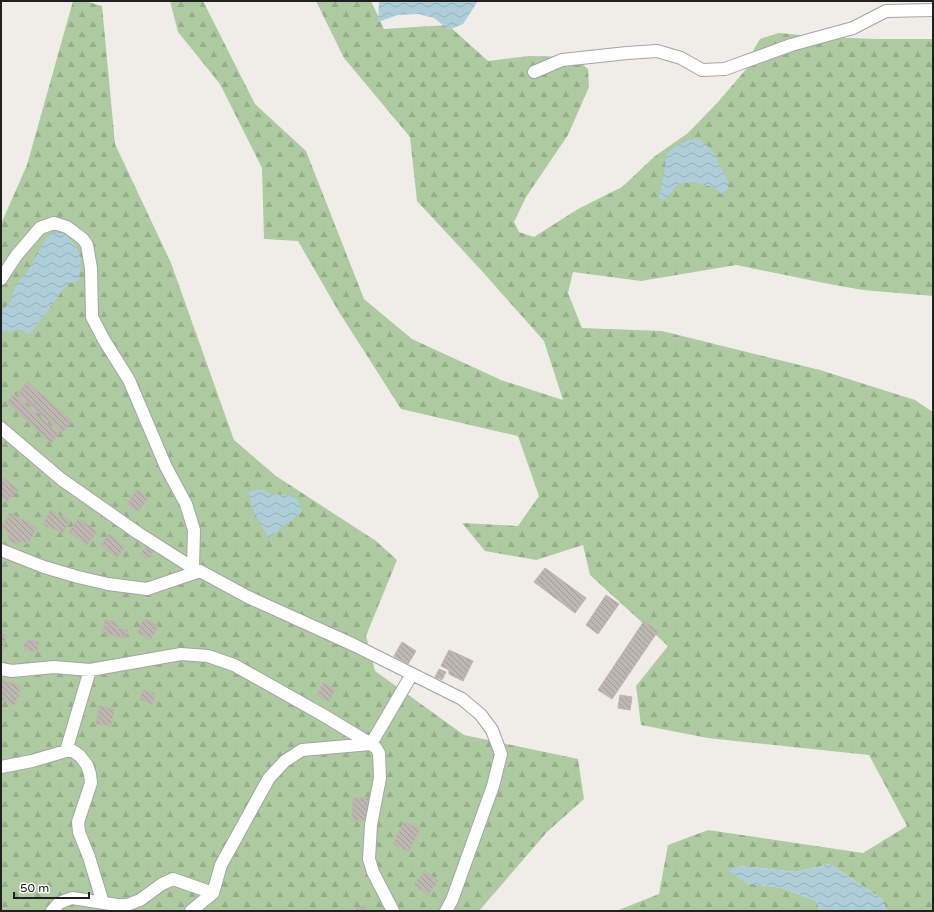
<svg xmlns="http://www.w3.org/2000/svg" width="934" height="912" viewBox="0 0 934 912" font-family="'Varela Round',sans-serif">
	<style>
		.forest { fill: url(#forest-firs) }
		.water { fill: url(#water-waves) }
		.building { fill: url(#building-back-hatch); stroke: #c0b5ac }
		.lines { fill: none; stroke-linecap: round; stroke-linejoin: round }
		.minor-casing { stroke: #a4a4a4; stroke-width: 14 }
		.minor { stroke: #fff; stroke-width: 12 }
	</style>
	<defs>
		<pattern id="forest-firs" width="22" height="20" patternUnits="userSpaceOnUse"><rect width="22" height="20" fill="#adcaa1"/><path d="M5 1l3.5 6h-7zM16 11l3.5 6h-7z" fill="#95ad8a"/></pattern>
		<pattern id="water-waves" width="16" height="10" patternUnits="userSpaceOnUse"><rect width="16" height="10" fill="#adced8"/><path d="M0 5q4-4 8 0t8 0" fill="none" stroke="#95b1b9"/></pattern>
		<pattern id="building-back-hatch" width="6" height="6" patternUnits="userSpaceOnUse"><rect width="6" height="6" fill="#bdb6b1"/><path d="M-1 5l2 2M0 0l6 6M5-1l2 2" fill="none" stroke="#a29c98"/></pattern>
	</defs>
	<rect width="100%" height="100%" fill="#f0ede8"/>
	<path class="forest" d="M73,1h12l17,5 13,138 56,119 63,177 42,36 100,65 21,19 -31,76 9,35 89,64 114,24 6,40 -37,33 -68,79h-478v-687l26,-59z
		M170,1h33l52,103 51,47 58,148 48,40 89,41 62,20 -19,-59 -63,-71 -64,-69 -7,-64 -66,-79 -28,-57h55l13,28 64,-4 40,36 41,-5 45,1 14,12 1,18 -21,48 -42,62 -12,25 5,10 15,5 44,-28 44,-22 33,-31 33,-23 30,-31 30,-35 5,-16 7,-12 19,-6 42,4 56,2h56v257l-70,-6 -34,-6 -93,-19 -95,16 -68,-9 -5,21 14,35 80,3 158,39 95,30 18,12v499h-46l-5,-12 -52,-35 -34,8 -55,-6 5,17 36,5 34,13 4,10h-204l43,-17 9,-49 40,-15 155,23 44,-27 -38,-71 -161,-17 -67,-13 -5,-39 32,-40 -78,-71 -7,-30 -47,15 -51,-9 -23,-28 56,3 21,-30 -21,-60 -117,-27 -62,-97 -41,-71 -34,-2 -2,-71 -42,-84 -42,-52z"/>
	<path class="water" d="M379,1h99l-15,23 -14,6 -15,-12 -15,-4 -21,1 -20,7z
		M699,139l13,11 16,31v8l-7,5 -6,-6 -21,-6 -16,2 -13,16 -6,-1 6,-32 1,-12 9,-8 13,-7z
		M51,233h13l11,12 6,13 -2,23 -9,2 -8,8 -32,43 -11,-5 -10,3 -8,-2v-17l10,-12 4,-15 13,-15 15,-28z
		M263,489l8,6 14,-1 13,6 4,12 -15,11 -18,15 -15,-26 -6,-19 6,-3z
		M830,864l52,35 5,12h-67l-4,-10 -34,-13 -36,-5 -19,-13 14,-4 55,6z"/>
	<path class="building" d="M27,382l45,39 -10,12 -45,-39z
		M14,394l45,40 -8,9 -44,-41z
		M4,478l14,12 -10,11 -7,-5v-15z
		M137,490l11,8 -10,14 -11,-8z
		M50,510l19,10 -6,13 -20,-9z
		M10,513l27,15 -9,16 -7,-4 -3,5 -11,-6 3,-6 -9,-5z
		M79,518l18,14 -10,13 -18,-13z
		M109,534l16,13 -8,11 -16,-13z
		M147,546l6,6 -6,7 -7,-5z
		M545,568l41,30 -11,15 -41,-31z
		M606,595l13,9 -21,30 -12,-9z
		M144,619l14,7 -7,13 -14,-6z
		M105,620l12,2 -1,6 12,2 -2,8 -23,-5z
		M644,621l14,10 -46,68 -14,-9z
		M1,634l5,1 -3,16h-2z
		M27,640l12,2 -2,10 -12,-2z
		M402,642l14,9 -8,13 -14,-8z
		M449,650l24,11 -10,20 -14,-7v-4l-8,-4z
		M439,669l7,3 -4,8 -7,-3z
		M3,680l18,6 -6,19 -14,-5v-12z
		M323,683l12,6 -6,12 -12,-6z
		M143,690l12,3 -3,11 -12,-4z
		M620,695l12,2 -2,13 -12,-2z
		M99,706l15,3 -3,17 -15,-2z
		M353,798h16l-1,22h-16z
		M404,822l16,7 -11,23 -16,-8z
		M425,871l13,10 -10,14 -14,-11z
		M365,905l3,6h-16z"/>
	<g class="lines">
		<defs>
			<path id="minor" d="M534,72l28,-12 65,-7 30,-2 24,7 21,12 23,-1 66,-24 62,-17 33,-17 47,-1
				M1,279l15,-23 24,-28 14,-5 13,4 16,12 4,6 4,23 1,49 12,23 25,40 37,87 20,37 8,26 -1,38
				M1,428l60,51 77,54 55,35 7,3 48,26 106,48 108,54 19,16 11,15 9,24 -8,32 -41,114 -6,11
				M1,550l43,17 34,10 30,7 39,5 53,-18
				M1,669l11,2 42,-4 36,3 91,-16 27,2 26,9 89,50 48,29 5,4 3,5 1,25 -9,47 -2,34 4,13 20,39
				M371,744l41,-70
				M66,751l24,-81
				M1,767l31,-6 34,-10h7l7,5 7,9 3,9 1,9 -13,39 1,10 10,25 14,46
				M52,911l7,-8 13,-5 45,7h10l13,-5 22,-16 11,-5 40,14
				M191,911l22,-18 8,-28 48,-87 16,-17 17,-11 69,-6"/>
		</defs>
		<use href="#minor" class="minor-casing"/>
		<use href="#minor" class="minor"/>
	</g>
	<rect width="934" height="912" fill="none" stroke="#202020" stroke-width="4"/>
	<path d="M14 892v6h75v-6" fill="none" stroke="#202020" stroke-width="2"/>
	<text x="20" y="892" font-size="12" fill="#202020" stroke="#ffffff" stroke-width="3" paint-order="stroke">50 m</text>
</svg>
